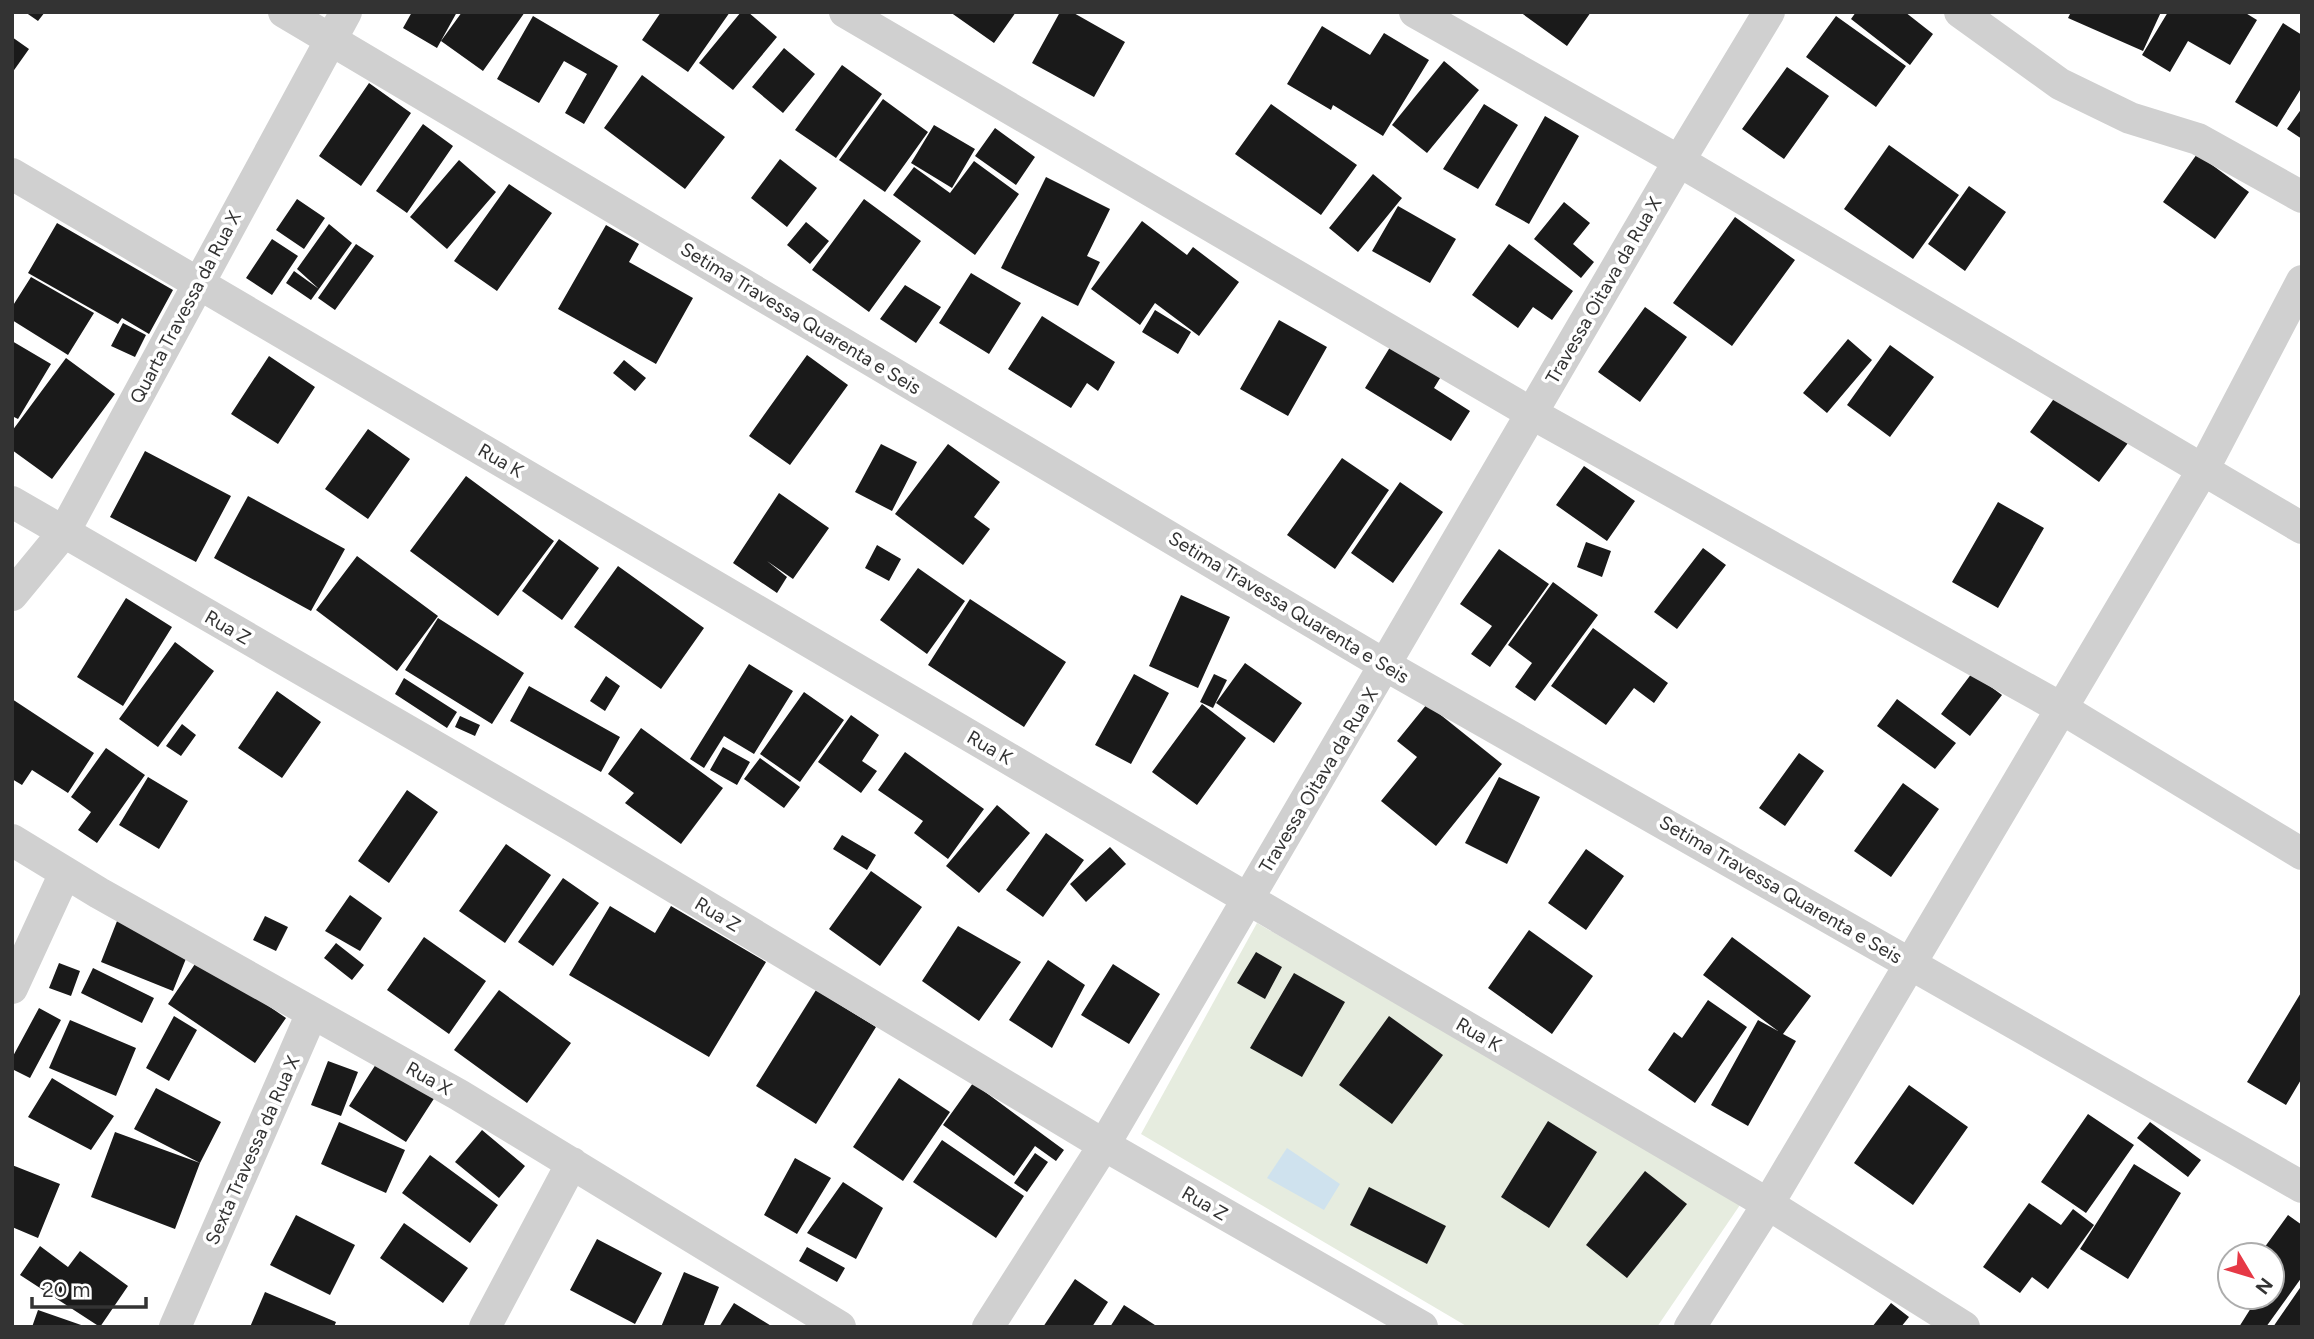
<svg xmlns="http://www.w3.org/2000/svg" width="2314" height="1339" viewBox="0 0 2314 1339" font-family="Figtree,sans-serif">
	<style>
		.green { fill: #e6ecdf }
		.water { fill: #cfe2ee }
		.building { fill: #1a1a1a }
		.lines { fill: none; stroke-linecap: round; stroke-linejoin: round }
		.minor { stroke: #d0d0d0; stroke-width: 32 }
		.labels { text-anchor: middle; stroke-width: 7; stroke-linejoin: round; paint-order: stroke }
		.street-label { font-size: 19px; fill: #333; stroke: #fff }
	</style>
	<rect width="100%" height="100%" fill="#fff"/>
	<path class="green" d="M1257,923l485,279 -85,125h-189l-327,-193z"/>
	<path class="water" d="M1287,1148l53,36 -16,26 -57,-32z"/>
	<path class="building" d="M25,12h20l-7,9z
		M412,12h45l-20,36 -34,-20z
		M462,12h63l-42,59 -42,-30z
		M661,12h69l-42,60 -46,-32z
		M741,12h7l29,25 -44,53 -34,-27z
		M950,12h66l-22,31z
		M1060,12h12l53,30 -31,55 -62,-34z
		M1520,12h71l-24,34z
		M1856,12h49l28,22 -23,31 -59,-46z
		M2071,12h90l-18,39 -75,-33z
		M2168,12h76l13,8 -27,45 -42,-24 -18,31 -28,-17z
		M533,16l85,50 -34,58 -19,-11 22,-39 -23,-13 -25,42 -42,-24z
		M1836,16l70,50 -30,41 -70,-50z
		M2283,23l19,12v52l-25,40 -42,-25z
		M1322,26l48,29 14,-22 45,27 -46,76 -50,-31 -2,5 -44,-26z
		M12,37l17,12 -17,24z
		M784,48l31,26 -32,39 -31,-26z
		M1444,61l35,29 -52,63 -35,-28z
		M842,65l40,29 -46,64 -41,-28z
		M1787,67l42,29 -45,63 -42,-30z
		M642,75l83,62 -40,52 -81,-61z
		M369,83l42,30 -50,73 -42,-30z
		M883,99l45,33 -43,60 -46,-32z
		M1271,104l86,61 -36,50 -86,-61z
		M1484,104l34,21 -40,64 -35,-20z
		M2302,108v31l-15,-10z
		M1545,116l34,20 -50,88 -34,-19z
		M423,124l30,22 -46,67 -31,-22z
		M934,125l41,24 -23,39 -41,-25z
		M995,128l40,29 -19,28 -41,-29z
		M1889,145l70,50 -46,64 -69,-50z
		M2197,154l52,38 -34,47 -52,-37z
		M780,159l37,29 -30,39 -36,-29z
		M459,160l37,32 -49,57 -37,-32z
		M974,161l45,33 -44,61 -82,-60 21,-28 36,26z
		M1373,174l29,24 -44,54 -29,-24z
		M1046,177l64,32 -23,47 13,6 -22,44 -77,-38z
		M509,184l43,29 -55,78 -43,-30z
		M1969,186l37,26 -41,59 -37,-27z
		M297,199l28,19 -21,31 -28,-19z
		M864,199l57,42 -52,71 -57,-42z
		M1564,202l26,21 -17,21 21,18 -13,16 -47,-39z
		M1398,206l58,33 -26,44 -58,-32z
		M1735,217l60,43 -63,86 -59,-43z
		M1142,221l45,34 6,-8 46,35 -40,54 -44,-33 -15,22 -49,-36z
		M806,222l23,19 -19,23 -23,-19z
		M57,223l116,67 -24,44 -27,-16 -4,6 -90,-51z
		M329,224l23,19 -41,57 -25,-17 8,-12 25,18 -22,-20z
		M606,225l33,19 -10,18 64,36 -37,66 -98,-55z
		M272,239l26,17 -26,39 -26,-17z
		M356,244l18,12 -39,54 -17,-12z
		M1509,244l64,47 -21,29 -19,-13 -15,21 -46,-33z
		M971,273l50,30 -32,51 -50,-31z
		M31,277l63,36 -26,42 -56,-35v-13z
		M905,285l36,22 -25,36 -36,-24z
		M1645,307l42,30 -47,65 -42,-30z
		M1155,310l36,22 -13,22 -36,-22z
		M1042,316l73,46 -17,29 -11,-8 -16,25 -63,-39z
		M1279,320l48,27 -39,69 -48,-27z
		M123,323l23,12 -11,22 -24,-11z
		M1395,339l50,31 -11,18 36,23 -19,30 -86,-53z
		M1848,339l24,21 -45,53 -24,-20z
		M12,341l39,23 -33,55 -6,-3z
		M1890,345l44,32 -44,60 -43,-32z
		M807,355l41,30 -58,80 -41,-29z
		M269,356l46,31 -37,57 -47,-30z
		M66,358l49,36 -63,85 -40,-29v-19z
		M624,360l22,18 -11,13 -22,-18z
		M2058,393l70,50 -29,39 -69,-50z
		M368,429l42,30 -42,60 -43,-30z
		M881,444l36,18 -25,49 -37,-19z
		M948,444l52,38 -26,35 16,12 -27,36 -68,-51z
		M145,451l86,45 -35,66 -86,-45z
		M1342,458l47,32 -54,79 -48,-34z
		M1584,466l51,35 -28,40 -51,-36z
		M466,476l88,65 -56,75 -88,-65z
		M1400,482l43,30 -50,71 -42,-30z
		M779,493l50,35 -36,51 -26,-18 20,16 -10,16 -44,-30z
		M248,496l97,53 -34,62 -97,-53z
		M1998,502l46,26 -46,80 -46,-26z
		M559,539l40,29 -37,52 -40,-29z
		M1586,542l25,9 -9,26 -25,-10z
		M877,545l24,14 -12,22 -24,-13z
		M1703,548l23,17 -49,64 -23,-17z
		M1499,549l50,35 -59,83 -19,-13 21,-28 -32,-22z
		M357,556l81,60 -41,55 -81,-61z
		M618,566l86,62 -43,61 -87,-62z
		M918,568l47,33 -38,53 -47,-34z
		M1553,582l45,33 -63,86 -20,-14 17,-24 -24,-18z
		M1181,595l49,22 -32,71 -49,-22z
		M126,598l46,29 -49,79 -46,-29z
		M970,599l96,63 -42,65 -96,-62z
		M438,618l86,55 -32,51 -87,-54z
		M1593,628l75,55 -14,20 -20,-15 -28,37 -55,-39z
		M175,642l39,29 -56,76 -39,-28z
		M1245,663l57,40 -28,40 -58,-40z
		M749,664l44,27 -39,63 -30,-18 -20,32 -14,-9z
		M1972,673l30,22 -32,41 -29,-22z
		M1134,674l35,19 -38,71 -36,-19z
		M1214,674l13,6 -14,28 -13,-6z
		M606,676l14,10 -15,25 -15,-10z
		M404,678l53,34 -10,16 -52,-34z
		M529,686l91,51 -19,35 -91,-51z
		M277,691l44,31 -39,56 -44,-30z
		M804,692l40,28 -44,62 -40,-28z
		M12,699l82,54 -26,40 -36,-23 -10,15 -10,-6z
		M1897,699l59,44 -21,26 -58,-43z
		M1202,704l44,34 -49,67 -45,-33z
		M1427,704l75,60 -66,82 -55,-45 36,-44 -20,-16z
		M851,715l28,20 -17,26 15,10 -16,22 -43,-31z
		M460,716l20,9 -5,11 -20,-9z
		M182,724l14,11 -15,21 -15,-10z
		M641,728l82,60 -42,56 -56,-41 9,-10 -26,-19z
		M723,747l27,15 -13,23 -27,-15z
		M106,748l39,27 -48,68 -19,-13 13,-18 -20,-15z
		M905,752l79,57 -36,50 -34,-26 9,-12 -45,-31z
		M1799,753l25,18 -39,55 -26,-18z
		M760,758l40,29 -16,21 -40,-29z
		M148,777l40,24 -29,48 -40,-24z
		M1499,777l41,20 -33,67 -42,-21z
		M1903,783l36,26 -48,68 -37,-26z
		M407,790l31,22 -49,71 -31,-22z
		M997,805l33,28 -51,60 -33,-27z
		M1046,833l38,27 -41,57 -37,-27z
		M842,835l34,20 -9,15 -34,-21z
		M506,844l45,31 -46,68 -46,-32z
		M1110,847l16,17 -40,38 -16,-18z
		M1586,849l38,27 -38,54 -38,-27z
		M871,871l51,36 -42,59 -51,-37z
		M563,878l36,25 -46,63 -35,-24z
		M350,895l32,23 -22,33 -35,-20z
		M610,906l45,27 16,-27 95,56 -57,95 -140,-82z
		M119,916l72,30 -18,45 -72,-29z
		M265,916l23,11 -12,24 -23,-11z
		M958,926l63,36 -42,59 -57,-40z
		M1529,930l64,46 -41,58 -64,-46z
		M424,937l62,44 -37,53 -62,-44z
		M1732,937l79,59 -28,38 13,7 -48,85 -37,-21 47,-85 20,11 -75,-56z
		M336,943l28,22 -12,15 -28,-22z
		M1256,952l26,15 -17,32 -28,-16z
		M199,958l87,60 -31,45 -87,-59z
		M1048,960l37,25 -33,63 -43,-28z
		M59,963l21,8 -9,25 -22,-8z
		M1113,964l47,30 -31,50 -48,-29z
		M93,968l61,30 -12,25 -61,-30z
		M1294,973l51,29 -43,75 -52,-29z
		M499,990l72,53 -44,60 -73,-53z
		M816,990l60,37 -60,97 -60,-38z
		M2302,991v87l-16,27 -39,-23z
		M1708,1000l39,27 -52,76 -47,-33 26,-38 8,6z
		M39,1008l22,12 -31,58 -18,-9v-11z
		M174,1016l23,14 -28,51 -23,-13z
		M1389,1016l54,39 -51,69 -53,-39z
		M70,1020l66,28 -20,48 -67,-28z
		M328,1061l30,11 -17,44 -30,-11z
		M378,1061l57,36 -29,45 -57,-36z
		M52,1078l62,38 -23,34 -63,-33z
		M899,1078l51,34 -47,69 -50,-34z
		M973,1083l91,67 -8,11 -21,-15 -21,30 -71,-51z
		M1909,1085l59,42 -55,78 -59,-42z
		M156,1088l65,34 -21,41 -66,-34z
		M2088,1114l46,31 -48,68 -45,-31z
		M1548,1121l49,31 -48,76 -48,-31z
		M339,1122l66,28 -19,43 -65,-29z
		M2150,1122l51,38 -13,17 -51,-39z
		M482,1130l43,36 -26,32 -44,-36z
		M115,1132l85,31 -25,66 -84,-32z
		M942,1140l82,56 -28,42 -83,-56z
		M1035,1153l13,9 -21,30 -13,-9z
		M430,1155l68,50 -28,38 -68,-50z
		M795,1158l36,20 -34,56 -33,-19z
		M2134,1164l47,29 -53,86 -48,-30z
		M12,1165l48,19 -22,54 -26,-11z
		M1645,1171l42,33 -60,74 -41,-33z
		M843,1182l40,26 -27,51 -49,-26z
		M1369,1187l77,39 -19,38 -77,-39z
		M2029,1203l32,22 12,-16 21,16 -46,64 -16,-12 -12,16 -37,-26z
		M296,1215l59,30 -25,50 -60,-30z
		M2288,1215l14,10v52l-36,50h-27l17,-27 -5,-3h21v-42h-13z
		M404,1223l64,45 -25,35 -63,-45z
		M597,1239l65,34 -27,51 -65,-34z
		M40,1246l28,21 12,-16 48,35 -28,41 -80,-52z
		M807,1247l38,21 -8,14 -38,-21z
		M684,1272l35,15 -16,40h-42z
		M1075,1279l33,23 -16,25h-49z
		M2302,1285v42h-29z
		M265,1292l71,30 -2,5h-84z
		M734,1303l39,24h-54z
		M1891,1303l18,14 -8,10h-29z
		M1124,1305l34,22h-48z
		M38,1310l46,16v1h-52z"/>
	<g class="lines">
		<path class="minor" d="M284,12l1101,653 917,522
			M845,12l686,401 530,295 241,146
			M1415,12l264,149 623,367
			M1960,12l100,72 70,34 68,21 104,58
			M12,174l1756,1030 196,123
			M12,502l562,325 530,318 318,182
			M12,595l52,-63 282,-520
			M12,840l87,53 360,202 381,232
			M12,988l53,-115
			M175,1327l137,-314
			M485,1327l87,-164
			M988,1327l116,-182 575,-984 90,-149
			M1690,1327l78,-123 436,-736 98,-187"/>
	</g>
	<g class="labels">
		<g class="street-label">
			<text transform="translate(1603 290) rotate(-60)" y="7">Travessa Oitava da Rua X</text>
			<text transform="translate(185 307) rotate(-62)" y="7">Quarta Travessa da Rua X</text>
			<text transform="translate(801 318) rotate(31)" y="7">Setima Travessa Quarenta e Seis</text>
			<text transform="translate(501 460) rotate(30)" y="7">Rua K</text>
			<text transform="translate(1289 607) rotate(31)" y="7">Setima Travessa Quarenta e Seis</text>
			<text transform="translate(228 627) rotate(30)" y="7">Rua Z</text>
			<text transform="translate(990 747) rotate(30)" y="7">Rua K</text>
			<text transform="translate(1318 780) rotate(-59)" y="7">Travessa Oitava da Rua X</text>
			<text transform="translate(1781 889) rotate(30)" y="7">Setima Travessa Quarenta e Seis</text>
			<text transform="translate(718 914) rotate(31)" y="7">Rua Z</text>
			<text transform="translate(1479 1034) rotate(30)" y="7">Rua K</text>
			<text transform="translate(429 1078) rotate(29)" y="7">Rua X</text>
			<text transform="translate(252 1150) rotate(-66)" y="7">Sexta Travessa da Rua X</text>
			<text transform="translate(1205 1203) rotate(30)" y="7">Rua Z</text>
		</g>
	</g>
	<rect width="2314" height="1339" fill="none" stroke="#333333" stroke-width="28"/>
	<g transform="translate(2251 1276) rotate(128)"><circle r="33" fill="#ffffff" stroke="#adadad" stroke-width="2"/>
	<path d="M0-5L12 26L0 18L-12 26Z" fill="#e63946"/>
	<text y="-10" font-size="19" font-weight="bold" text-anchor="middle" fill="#333333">N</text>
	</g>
	<path d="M32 1297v10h114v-10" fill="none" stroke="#333333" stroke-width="3.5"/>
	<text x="42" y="1297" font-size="21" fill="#333333" stroke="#ffffff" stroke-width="5" paint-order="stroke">20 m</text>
</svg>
